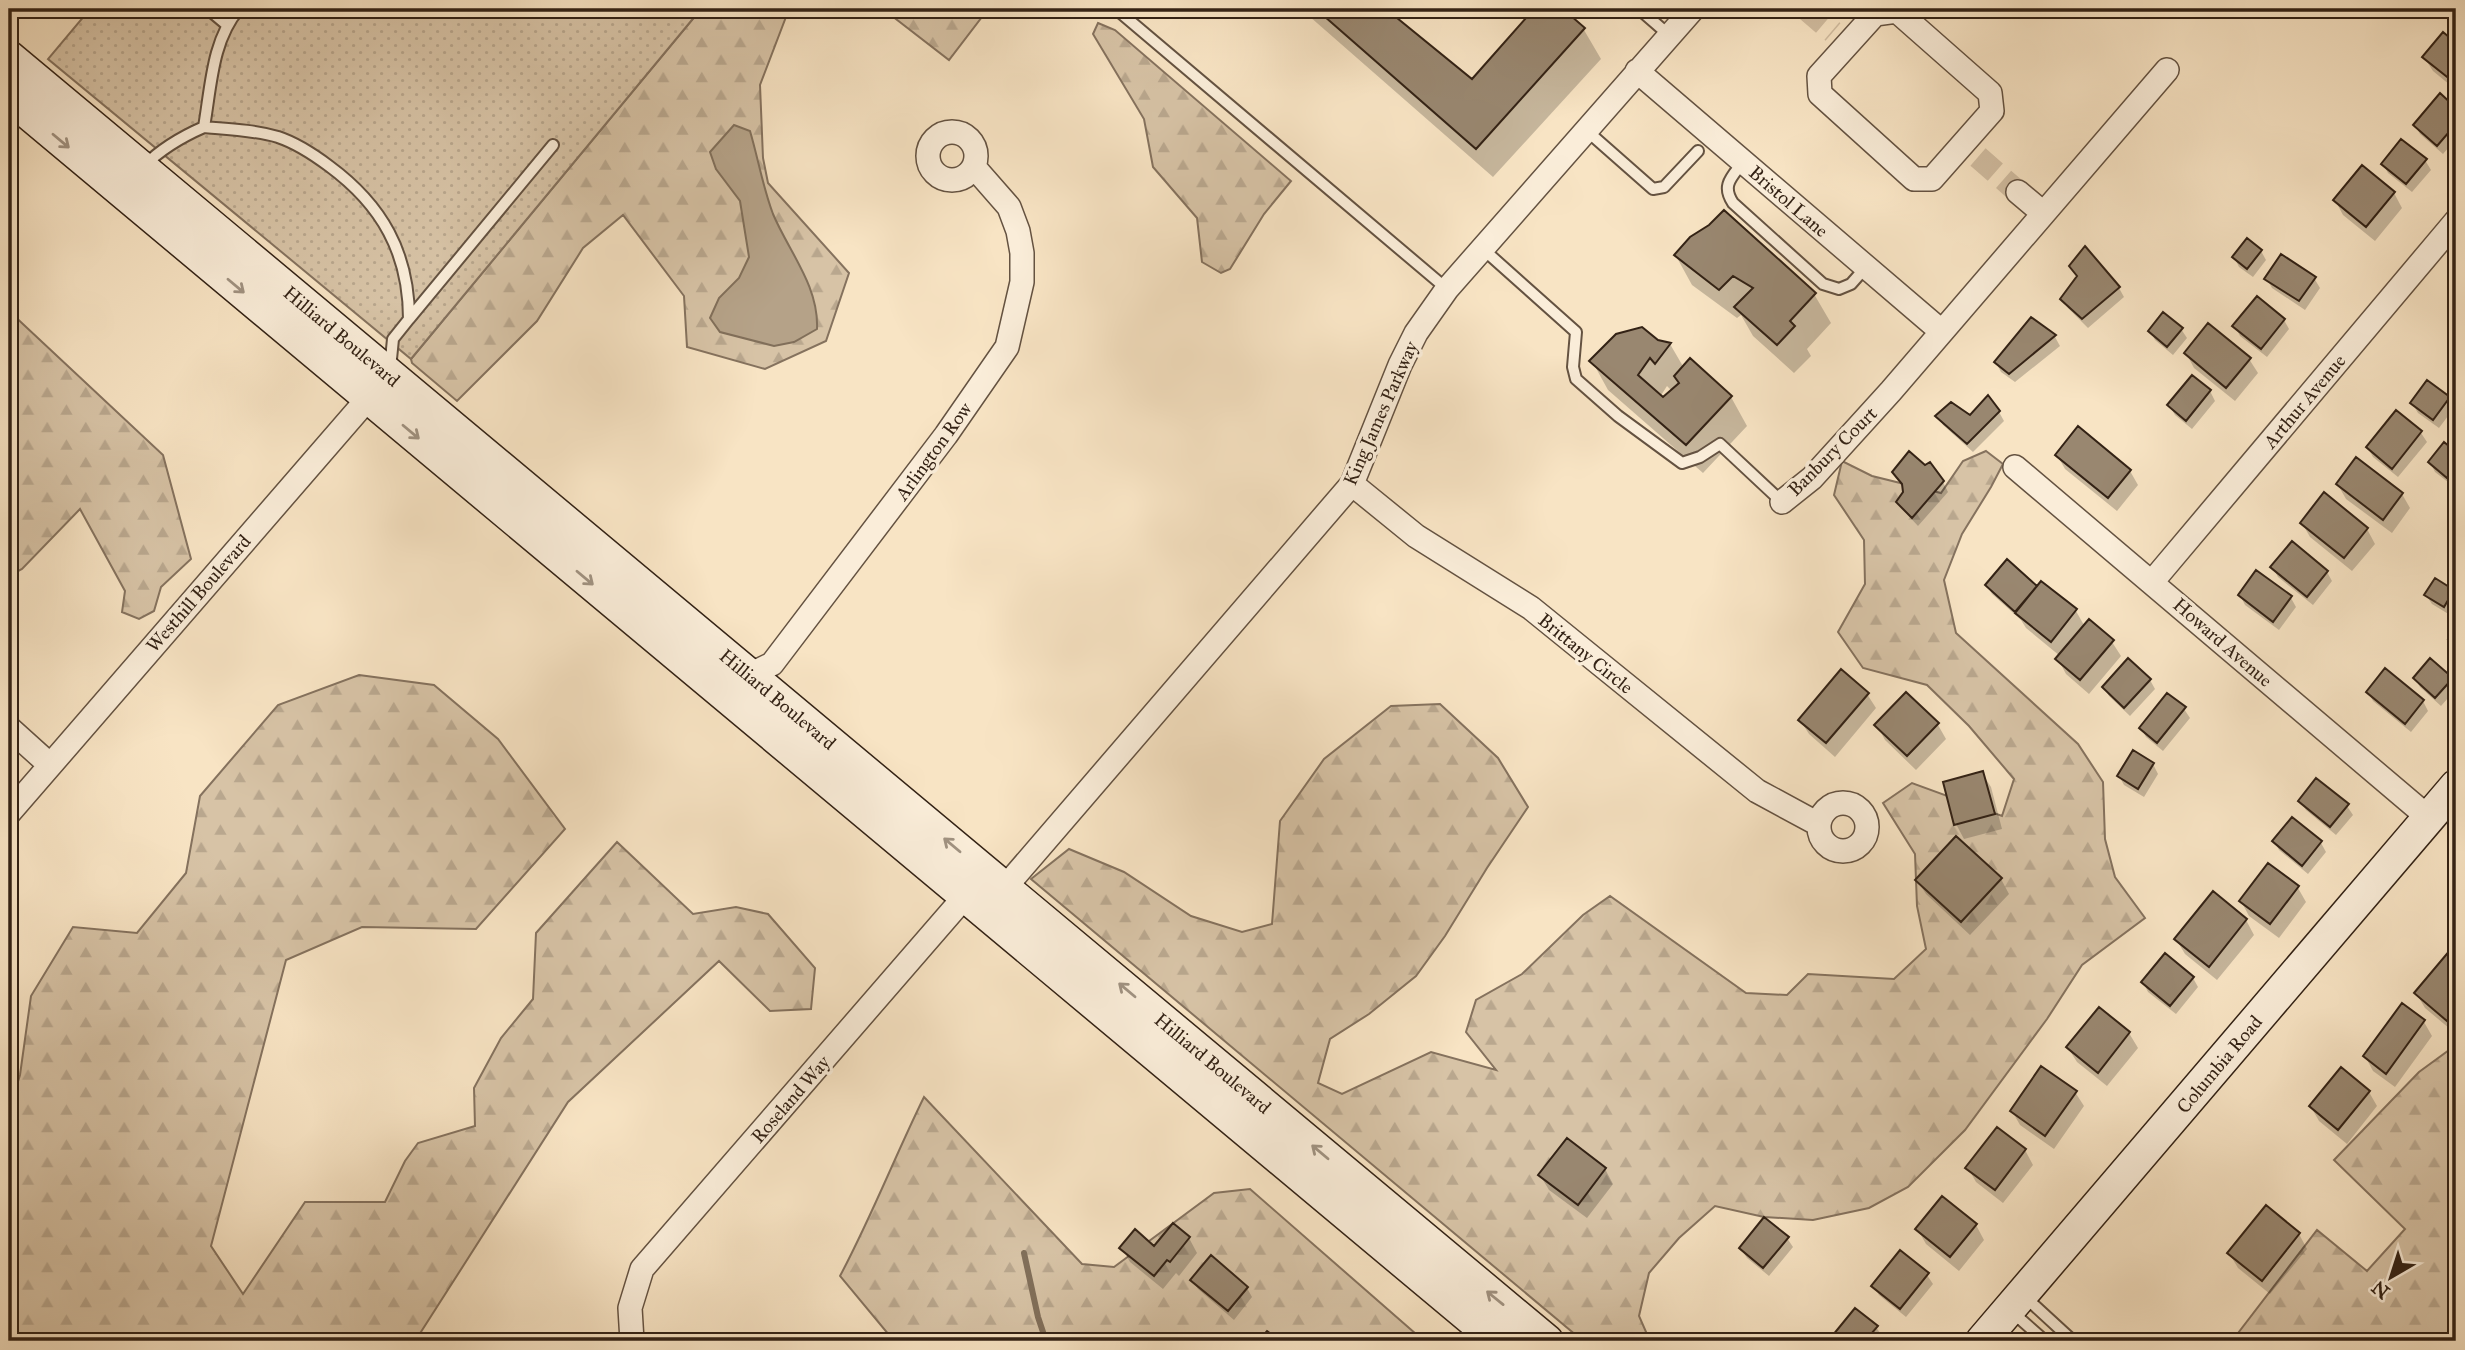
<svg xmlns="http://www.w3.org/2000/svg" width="2465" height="1350" viewBox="0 0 2465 1350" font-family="'IM FELL Great Primer',serif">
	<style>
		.forest { fill: url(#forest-firs); stroke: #85725e; stroke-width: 2 }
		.park { fill: url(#park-dots); stroke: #85725e; stroke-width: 2 }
		.water { fill: #b5a288; stroke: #816f5a; stroke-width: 2 }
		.shadow { fill: #0003; fill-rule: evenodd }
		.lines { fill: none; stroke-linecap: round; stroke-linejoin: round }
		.stream { stroke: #816f5a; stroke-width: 6 }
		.building { fill: #998770; stroke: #332215; stroke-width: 2 }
		.street-tunnel { stroke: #d1bda1; stroke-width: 23; stroke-dasharray: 23 11; stroke-linecap: butt }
		.lane-casing { stroke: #645241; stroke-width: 14 }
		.street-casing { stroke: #645241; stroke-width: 26 }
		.secondary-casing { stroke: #332215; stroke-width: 35 }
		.lane { stroke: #faedd9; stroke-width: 10 }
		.street { stroke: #faedd9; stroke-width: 23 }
		.secondary { stroke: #faedd9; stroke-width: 32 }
		.oneway { stroke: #a09281 }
		.labels { text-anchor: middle; stroke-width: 7; stroke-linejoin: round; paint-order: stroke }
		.street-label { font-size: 19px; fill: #332215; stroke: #faedd9 }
	</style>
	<defs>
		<pattern id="forest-firs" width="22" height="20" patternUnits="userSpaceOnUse" patternTransform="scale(1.75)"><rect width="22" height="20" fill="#d7c3a6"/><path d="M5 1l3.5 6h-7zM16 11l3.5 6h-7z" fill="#b9a78e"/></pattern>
		<pattern id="park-dots" width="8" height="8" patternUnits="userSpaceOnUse" patternTransform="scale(1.75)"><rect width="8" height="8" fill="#d7c3a6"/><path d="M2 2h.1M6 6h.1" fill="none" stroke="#b9a78e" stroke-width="1.8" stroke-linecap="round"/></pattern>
	</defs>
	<rect width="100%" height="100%" fill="#f8e4c4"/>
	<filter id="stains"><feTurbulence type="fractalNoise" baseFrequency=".00286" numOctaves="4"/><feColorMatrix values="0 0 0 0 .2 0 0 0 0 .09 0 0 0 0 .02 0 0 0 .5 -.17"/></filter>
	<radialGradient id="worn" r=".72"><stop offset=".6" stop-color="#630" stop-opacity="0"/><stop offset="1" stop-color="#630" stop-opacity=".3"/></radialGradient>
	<path class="forest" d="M701,9h88l-29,76 3,73 5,25 81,90 -23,68 -61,28 -78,-22 -3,-51 -61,-81 -40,33 -46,73 -80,80 -45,-38 -1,-4z
		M883,9h105l-39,51z
		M1098,23l17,7 176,151 -27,33 -34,55 -9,4 -19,-11 -5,-44 -44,-51 -9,-48 -51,-85z
		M9,311l154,144 28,104 -30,28 -7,24 -15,8 -17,-7 3,-21 -45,-82 -58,60 -13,7z
		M1986,451l17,13 -12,23 -29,47 -18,46 12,53 122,111 25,38 2,57 10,38 30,41 -63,47 -35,54 -82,111 -57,57 -39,21 -56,12 -49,-3 -49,-11 -36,32 -30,35 -10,43 11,25h-67l-552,-462 38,-30 55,23 67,44 51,16 30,-8 8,-103 44,-62 67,-53 49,-2 58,54 30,49 -41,61 -42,68 -29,40 -47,38 -39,25 -12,44 24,11 89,-42 65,18 -30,-38 10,-32 46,-26 61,-59 27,-19 136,97 41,2 21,-21 86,5 32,-30 -9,-43 -2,-52 -32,-51 29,-20 90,33 12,-37 -45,-53 -42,-41 -64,-17 -25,-36 27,-48 -1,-44 -30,-45 8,-34 30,15 69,17 22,-32z
		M359,675l75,10 64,54 67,90 -89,100 -114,-2 -76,33 -75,286 32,48 62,-92h80l20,-41 13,-18 57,-17 -1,-38 27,-50 32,-39 3,-66 81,-91 76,72 43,-7 32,7 47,54 -4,41 -41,2 -51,-50 -151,141 -149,233 4,6h-414v-230l11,-36 11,-79 42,-69 64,6 49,-60 14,-77 78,-91z
		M2456,1045v296h-224l85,-111 50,41 38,-42 -71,-69 85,-88z
		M924,1097l158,167 32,3 100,-74 36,-4 174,152h-530l-54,-65c31,-58 55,-120 84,-179z"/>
	<path class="park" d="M90,9h611l-290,350 -363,-300z"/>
	<path class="water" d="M734,125l16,6c8,27 13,57 23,83 16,38 46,72 44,115l-23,13 -20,4 -54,-14 -10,-14 9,-20 20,-20 10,-21 -9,-56 -24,-32 -6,-17z"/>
	<path class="shadow" d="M1301,9h82l89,73 64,-73h24l24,21 17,29 -108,118z
		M2443,34l13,11v45l-23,-19 -9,-14z
		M2440,96l16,14v29l-13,15 -23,-20 -5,-9z
		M2425,160l6,10 -19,22 -24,-19 -5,-9z
		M2394,193l8,15 -27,33 -32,-26 -8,-15z
		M2261,251l5,9 -13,17 -14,-10 -5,-10z
		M1676,256l138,38 17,29 -24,26 4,7 -17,17 -41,-37 -12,-21 -4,3 -45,-33z
		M2071,266l48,22 5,9 -36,31 -20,-20 -6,-9 16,-21z
		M2314,278l6,10 -15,22 -33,-22 -5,-9z
		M2031,320l24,17 5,9 -45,36 -14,-10 -5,-9z
		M2284,320l5,9 -22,28 -27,-21 -5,-10z
		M2181,329l6,9 -14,17 -18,-15 -5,-9z
		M1657,342l13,2 14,24 47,29 16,29 -44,47 -95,-83 -16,-29zM1667,386l5,5 -9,8 -3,-2z
		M2186,353l63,6 9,14 -23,28 -41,-33z
		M2210,391l5,10 -23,28 -17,-14 -6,-10z
		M2449,399l5,9 -15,20 -21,-15 -6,-10z
		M1999,412l5,9 -31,31 -30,-27 -6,-9 34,1z
		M2396,413l25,20 6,9 -29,35 -25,-20 -5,-9z
		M2444,445l12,9v28l-3,4 -18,-14 -5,-10z
		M2057,455l73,16 8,14 -21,26 -52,-42z
		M1894,472l49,10 5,10 -30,34 -14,-15 -6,-9 7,-10z
		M2338,485l64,9 8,14 -18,25 -46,-34z
		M2302,523l65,6 8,15 -23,27 -42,-34z
		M2007,562l30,26 39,23 9,16 27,15 9,14 -32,38 -23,-20 -8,-15 2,-3 -34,-28 -5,-8 -29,-26 -5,-9z
		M2273,568l54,4 5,9 -19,24 -35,-28z
		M2453,592l3,5v8l-6,10 -18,-11 -6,-9z
		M2240,595l51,3 5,9 -17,23 -34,-25z
		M2385,671l38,30 5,10 -17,21 -38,-31 -5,-9z
		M2415,678l36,1 5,10 -15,17 -21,-19z
		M2150,680l5,9 -25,27 -21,-20 -5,-9z
		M1867,694l9,14 -41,49 -26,-23 -9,-14z
		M1906,694l32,31 8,14 -30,31 -31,-30 -8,-15z
		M2184,709l6,9 -27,33 -17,-14 -5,-9z
		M2153,764l5,10 -14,23 -20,-12 -5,-9z
		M1982,773l9,14 11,42 -38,10 -8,-15z
		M2300,801l47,5 6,9 -17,20 -30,-25z
		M2274,841l47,2 5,9 -18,22 -29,-24z
		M2001,879l8,15 -39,41 -44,-41 -9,-14z
		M2298,888l8,14 -27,36 -30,-22 -8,-15z
		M2246,920l8,15 -37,45 -32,-26 -9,-15z
		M2456,945v89l-31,-26 -9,-15z
		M2193,978l5,9 -22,27 -28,-22 -5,-10z
		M2403,1006l21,16 8,14 -37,51 -22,-16 -8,-15z
		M2099,1009l30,24 9,15 -31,38 -30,-24 -9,-14z
		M2075,1092l9,14 -30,43 -34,-24 -8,-14z
		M2369,1092l8,14 -30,38 -28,-23 -8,-14z
		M2025,1150l8,15 -30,38 -27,-21 -8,-14z
		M1605,1169l8,15 -26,34 -38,-28 -9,-15z
		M1976,1225l8,15 -25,31 -33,-27 -8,-14z
		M1173,1226l16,12 8,15 -18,23 -3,-3 -13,16 -33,-27 -8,-14h32z
		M2299,1234l8,15 -37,45 -32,-26 -9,-15z
		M1787,1238l6,9 -24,29 -22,-18 -6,-9z
		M1927,1275l6,9 -27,33 -27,-22 -5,-9z
		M1192,1280l55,8 5,9 -18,23 -36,-31z
		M1856,1310l20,17 6,9 -4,5h-47z"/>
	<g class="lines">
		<path class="stream" d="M1024,1253l14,64 8,24"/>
	</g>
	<path class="building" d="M1316,9h70l86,70 62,-70h29l22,19 -109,121z
		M2443,32l13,11v41l-34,-27z
		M2440,93l16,15v16l-19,22 -24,-21z
		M2401,139l26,20 -21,25 -25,-20z
		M2362,165l33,27 -29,35 -33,-27z
		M1724,210l92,83 -26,28 5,5 -18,19 -43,-38 19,-19 -20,-12 -14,14 -45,-35 16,-18 19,-12z
		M2247,238l15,12 -15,19 -15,-12z
		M2085,246l35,41 -38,32 -22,-20 17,-23 -8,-10z
		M2281,254l35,23 -17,24 -35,-22z
		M2257,296l28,23 -24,30 -29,-23z
		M2163,312l20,16 -16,19 -19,-16z
		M2031,317l25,18 -47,39 -15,-12z
		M2208,323l43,35 -25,30 -42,-35z
		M1642,327l16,13 13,3 -16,21 -5,-6 -12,17 25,22 16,-14 -5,-7 16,-18 42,38 -46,49 -97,-84 27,-27z
		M2192,375l19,15 -25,31 -19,-16z
		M2427,380l23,17 -17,23 -23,-17z
		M1988,395l12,16 -33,33 -32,-28 16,-14 19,13z
		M2396,410l26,21 -30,38 -26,-22z
		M2078,426l53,44 -23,28 -53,-43z
		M2444,442l12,10v14l-9,12 -19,-16z
		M1909,451l16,14 5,-3 14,19 -32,37 -16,-16 7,-10 -1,-8 -10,-12z
		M2356,457l47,36 -20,27 -47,-36z
		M2324,492l44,36 -24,30 -44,-35z
		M2292,541l36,30 -21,26 -37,-30z
		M2456,548v15l-7,-5z
		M2007,559l30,27 -22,26 -30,-27z
		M2256,570l36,26 -19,26 -35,-27z
		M2435,578l19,12 -10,17 -20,-12z
		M2041,581l36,28 -26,33 -36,-29z
		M2089,619l25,21 -34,40 -25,-21z
		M2456,628v18l-8,-7z
		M2128,658l23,21 -27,29 -22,-21z
		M2430,658l23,20 -18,20 -22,-20z
		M2385,668l39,32 -19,24 -39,-32z
		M1841,669l28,24 -43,50 -28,-23z
		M1906,692l33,31 -32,33 -33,-31z
		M2167,693l19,14 -29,36 -18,-15z
		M2133,750l21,13 -16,26 -21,-13z
		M1983,771l12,43 -41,11 -11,-43z
		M2316,778l33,26 -19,23 -32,-26z
		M2292,817l30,24 -20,25 -30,-25z
		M1956,836l46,42 -41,44 -46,-42z
		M2268,863l31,23 -29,38 -31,-23z
		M2213,891l34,28 -38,48 -35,-28z
		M2456,943v67l-9,11 -33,-28z
		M2165,953l29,24 -24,29 -29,-24z
		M2402,1003l23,17 -39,54 -23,-18z
		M2099,1007l31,25 -32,41 -32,-26z
		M2041,1066l36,25 -32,45 -35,-25z
		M2341,1067l29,24 -32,39 -29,-24z
		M1997,1127l29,22 -31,41 -30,-22z
		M1567,1138l39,30 -28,37 -40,-30z
		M1942,1196l35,28 -27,33 -35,-28z
		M2266,1205l34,28 -38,48 -35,-28z
		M1764,1217l25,20 -26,31 -24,-20z
		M1173,1223l17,14 -20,25 -3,-2 -13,16 -35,-28 16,-19 19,17z
		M1900,1250l29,23 -29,36 -29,-23z
		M1211,1255l37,32 -20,24 -38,-31z
		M1855,1308l23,18 -13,15h-37z
		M1267,1331l13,10h-22z"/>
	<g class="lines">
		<path class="street-tunnel" d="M1806,9l27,23
			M1978,157l40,35"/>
		<defs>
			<path id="lane" d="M208,9l18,15
				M1116,9l331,280
				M1639,9l30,26
				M204,127c24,2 50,3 74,10 18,6 35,17 51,29 53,39 80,87 80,153l-16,20 -3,30
				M1586,130l67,59 11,-2 34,-36
				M1743,162c-11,15 -22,23 -10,41l90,81 16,5 12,-5 15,-17
				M144,166c18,-18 37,-29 60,-39 7,-40 8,-87 35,-118
				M1483,249l93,83 -3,35 3,12 42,37 64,47 18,-6 20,-13 62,58
				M409,319l144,-174
				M2024,1296l49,45
				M2010,1310l35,31"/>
			<path id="street" d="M1897,11l93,82 2,18 -60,68h-18l-94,-85 -1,-18 56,-62z
				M1637,71l304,260
				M928 156a24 24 0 1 1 48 0a24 24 0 1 1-48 0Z
				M2018,192l25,21
				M2015,467l414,351
				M1352,484l64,52 115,72 226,183 61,33
				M1782,502l30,-24 79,-87 276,-321
				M2152,582l304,-361
				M739,680l33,-16 174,-229 61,-88 15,-65v-29l-4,-22 -9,-24 -35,-40
				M9,728l41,37
				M1819 827a24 24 0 1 1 48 0a24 24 0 1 1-48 0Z
				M9,813l369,-426
				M995,899l357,-415 48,-119 16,-32 31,-44 246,-280
				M632,1341l-2,-33 12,-39 332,-383"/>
			<path id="secondary" d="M9,57l1538,1284
				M9,97l1489,1244
				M1982,1341l474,-555"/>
		</defs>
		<use href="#lane" class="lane-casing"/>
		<use href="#street" class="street-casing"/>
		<use href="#secondary" class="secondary-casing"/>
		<use href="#lane" class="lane"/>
		<use href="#street" class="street"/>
		<use href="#secondary" class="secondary"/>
	</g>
	<defs><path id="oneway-shaft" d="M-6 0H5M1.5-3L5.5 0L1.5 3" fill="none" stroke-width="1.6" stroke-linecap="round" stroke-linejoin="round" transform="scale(1.75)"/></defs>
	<g class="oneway">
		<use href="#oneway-shaft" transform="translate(61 141) rotate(40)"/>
		<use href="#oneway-shaft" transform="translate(236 286) rotate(40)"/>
		<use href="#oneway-shaft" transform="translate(411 432) rotate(40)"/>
		<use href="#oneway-shaft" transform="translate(585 578) rotate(40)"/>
		<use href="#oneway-shaft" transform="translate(952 845) rotate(-140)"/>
		<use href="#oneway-shaft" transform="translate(1127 990) rotate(-140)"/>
		<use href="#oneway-shaft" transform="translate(1320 1152) rotate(-140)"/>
		<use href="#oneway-shaft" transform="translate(1495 1298) rotate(-141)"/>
	</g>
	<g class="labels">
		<g class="street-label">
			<text transform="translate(1789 201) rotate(41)" y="7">Bristol Lane</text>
			<text transform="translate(342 336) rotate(40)" y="7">Hilliard Boulevard</text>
			<text transform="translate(2304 401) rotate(-50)" y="7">Arthur Avenue</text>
			<text transform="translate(1380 413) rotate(-66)" y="7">King James Parkway</text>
			<text transform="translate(933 451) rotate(-54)" y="7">Arlington Row</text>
			<text transform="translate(1832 451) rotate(-45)" y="7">Banbury Court</text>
			<text transform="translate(198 593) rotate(-49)" y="7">Westhill Boulevard</text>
			<text transform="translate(2223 642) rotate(41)" y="7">Howard Avenue</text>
			<text transform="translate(1586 653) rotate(39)" y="7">Brittany Circle</text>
			<text transform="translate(778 699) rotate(40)" y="7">Hilliard Boulevard</text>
			<text transform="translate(1213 1063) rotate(40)" y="7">Hilliard Boulevard</text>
			<text transform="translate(2219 1064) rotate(-50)" y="7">Columbia Road</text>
			<text transform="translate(790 1099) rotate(-49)" y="7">Roseland Way</text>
		</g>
	</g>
	<rect width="2465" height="1350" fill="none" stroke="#f8e4c4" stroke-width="35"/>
	<rect x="10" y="10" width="2444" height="1329" fill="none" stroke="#332215" stroke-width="3.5"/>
	<rect x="18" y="18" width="2430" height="1315" fill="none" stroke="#332215" stroke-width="2"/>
	<g transform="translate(2391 1277) rotate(219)" stroke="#faedd9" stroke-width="5" paint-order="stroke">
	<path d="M0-5L12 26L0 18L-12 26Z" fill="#332215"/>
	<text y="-10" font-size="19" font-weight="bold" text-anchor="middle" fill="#332215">N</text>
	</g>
	<rect width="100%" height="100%" filter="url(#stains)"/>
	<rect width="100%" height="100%" fill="url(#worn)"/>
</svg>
